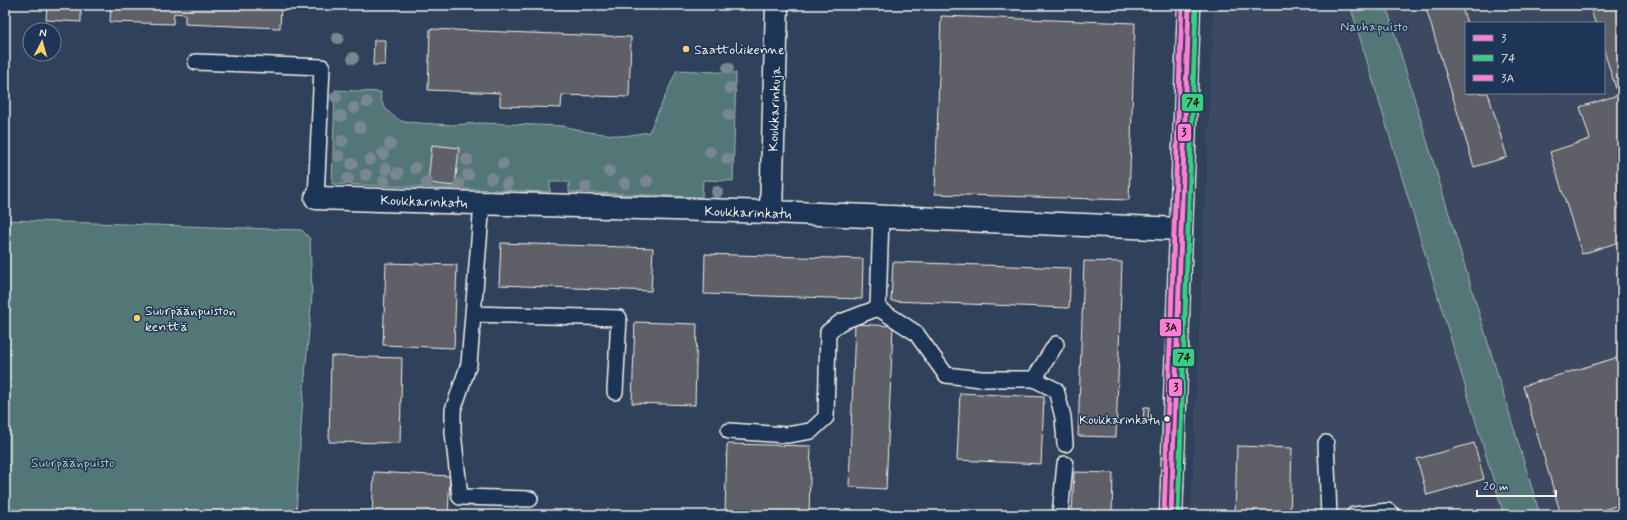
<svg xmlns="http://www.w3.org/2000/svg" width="1627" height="520" viewBox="0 0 1627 520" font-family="Mynerve,sans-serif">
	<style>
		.built { fill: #3e4a60; fill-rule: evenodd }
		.green { fill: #537677; stroke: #a4b4b0 }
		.building { fill: #5e5e68; stroke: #f4f1e8 }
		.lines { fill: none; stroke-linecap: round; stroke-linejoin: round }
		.lane-casing { stroke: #f4f1e8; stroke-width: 18 }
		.street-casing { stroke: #f4f1e8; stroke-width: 25 }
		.secondary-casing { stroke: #f4f1e8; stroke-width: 25 }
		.lane { stroke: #1d3557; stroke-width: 15 }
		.street { stroke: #1d3557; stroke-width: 22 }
		.secondary { stroke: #1d3557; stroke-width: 22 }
		.bus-1-casing { stroke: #1d3557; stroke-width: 8 }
		.bus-2-casing { stroke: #1d3557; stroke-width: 8 }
		.bus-3-casing { stroke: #1d3557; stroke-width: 8 }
		.bus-1 { stroke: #ff80d2; stroke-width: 5 }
		.bus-2 { stroke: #3ace82; stroke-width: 5 }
		.bus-3 { stroke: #ff80d2; stroke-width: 5 }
		.tree { fill: #798790 }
		.poi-dot { fill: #ffd166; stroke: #1d3557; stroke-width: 1.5 }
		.bus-dot { fill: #f4f1e8; stroke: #1d3557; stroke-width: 1.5 }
		.labels { text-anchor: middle; stroke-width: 3; stroke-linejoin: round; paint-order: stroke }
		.bus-label { font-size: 13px; fill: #f4f1e8; stroke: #1d3557; text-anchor: end }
		.park-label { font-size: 14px; fill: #b4c0bb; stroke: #1d3557 }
		.poi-label { font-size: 14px; fill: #f4f1e8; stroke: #1d3557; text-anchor: start }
		.street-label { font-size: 14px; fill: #f4f1e8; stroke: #1d3557 }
		.line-badge { stroke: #1d3557; stroke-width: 1.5 }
		.pale-badge-label { font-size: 11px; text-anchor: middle; font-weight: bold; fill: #111 }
	</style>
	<rect width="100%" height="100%" fill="#30415c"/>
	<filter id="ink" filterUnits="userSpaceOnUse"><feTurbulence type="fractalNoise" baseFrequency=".025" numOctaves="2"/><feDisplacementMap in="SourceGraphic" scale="8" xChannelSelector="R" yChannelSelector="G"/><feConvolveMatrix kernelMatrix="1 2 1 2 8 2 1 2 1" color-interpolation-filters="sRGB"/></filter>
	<g filter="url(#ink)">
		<path class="built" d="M1214,5h136l154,510h-313z
			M1386,5h236v510h-82zM1466,23h138v70h-138z"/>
		<path class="green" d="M1350,5h36l154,510h-36z
			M677,70l59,3 -3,108 -30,-1 -1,17 -133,-5v-10h-19v10l-218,-8 3,-94 46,2c-3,13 12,26 23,30l48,3 28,-2 83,3 25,6 36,4 25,-4z
			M5,220l297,10 8,9 2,56 -10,116 -6,104h-291z"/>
		<path class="building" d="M47,5h34v17l-35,-2z
			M111,5h170l-1,23 -95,-4v-10l-11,-1 -1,11 -63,-2z
			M1425,5h36l6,18 -1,70h22l19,64 -33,10z
			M1590,5h32v236l-40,13 -32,-102 40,-13 -10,-32 38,-12 -14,-44v-28h-9z
			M941,16l194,7 -6,177 -194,-6z
			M430,29l201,8 -2,60 -67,-2 -1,13 -61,-2v-13l-72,-3z
			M374,40h12l-1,25h-12z
			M432,145l27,3 -4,38 -27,-3z
			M501,243l152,5 -2,43 -152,-6z
			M705,254l158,5 -1,40 -158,-5z
			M1084,261l38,1 -6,175 -38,-1z
			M893,262l178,6 -2,40 -178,-7z
			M386,263l71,2 -3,83 -71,-3z
			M635,322l62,2 -2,81 -63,-2z
			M855,324l38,2 -7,163 -37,-2z
			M331,356l71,2 -2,85 -71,-1z
			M1622,356v148l-35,11h-26l-38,-129z
			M960,393l84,4 -3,67 -84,-4z
			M1144,407h5l-1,15h-5z
			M1474,443l10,36 -57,16 -10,-36z
			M727,444l84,2 -2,67 -84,-1z
			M1237,446l55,2 -2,67h-55z
			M374,472l76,4 -2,39h-76z
			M1074,472l39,1 -1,42h-40z
			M870,512l66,2v1h-66z"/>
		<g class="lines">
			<defs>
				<path id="lane" d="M196,62l126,5 -6,131
					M482,203l-13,161 -16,46v22l7,65 70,2
					M878,308l38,25 30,42 35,4h53l22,-35
					M473,314l146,4 -4,74
					M1034,379l22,11 7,27 2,27
					M729,431l58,4 24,-4 15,-14 2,-85 13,-10 37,-14 3,-91
					M1326,443l3,72
					M1060,515l5,-51
					M1354,515l34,-4 5,4"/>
				<path id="street" d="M316,198l455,14 409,17
					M771,212l6,-207"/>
				<path id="secondary" d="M1171,515l18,-510"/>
			</defs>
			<use href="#lane" class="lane-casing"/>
			<use href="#street" class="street-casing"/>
			<use href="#secondary" class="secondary-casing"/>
			<use href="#lane" class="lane"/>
			<use href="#street" class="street"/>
			<use href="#secondary" class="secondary"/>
			<defs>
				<path id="bus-1" d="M1171,515l18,-510"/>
				<path id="bus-2" d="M1178,515l18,-510"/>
				<path id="bus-3" d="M1164,515l18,-510"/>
			</defs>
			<use href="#bus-1" class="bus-1-casing"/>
			<use href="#bus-2" class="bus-2-casing"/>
			<use href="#bus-3" class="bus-3-casing"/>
			<use href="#bus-1" class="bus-1"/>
			<use href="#bus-2" class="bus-2"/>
			<use href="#bus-3" class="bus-3"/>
		</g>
		<g class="tree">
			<circle cx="338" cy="38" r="6"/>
			<circle cx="353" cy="58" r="6"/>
			<circle cx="728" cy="68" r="6"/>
			<circle cx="730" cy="88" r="6"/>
			<circle cx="336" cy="97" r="6"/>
			<circle cx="367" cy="102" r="6"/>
			<circle cx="354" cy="108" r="6"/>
			<circle cx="729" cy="115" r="6"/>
			<circle cx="341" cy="116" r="6"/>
			<circle cx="360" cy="127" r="6"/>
			<circle cx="342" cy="141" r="6"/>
			<circle cx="390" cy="144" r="6"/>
			<circle cx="710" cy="152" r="6"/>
			<circle cx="383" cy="154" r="6"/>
			<circle cx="339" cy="156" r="6"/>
			<circle cx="727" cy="159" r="6"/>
			<circle cx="370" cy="160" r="6"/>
			<circle cx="467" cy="160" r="6"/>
			<circle cx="352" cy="164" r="6"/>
			<circle cx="503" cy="164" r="6"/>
			<circle cx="415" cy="168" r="6"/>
			<circle cx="386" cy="169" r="6"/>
			<circle cx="609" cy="171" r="6"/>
			<circle cx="398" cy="173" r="6"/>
			<circle cx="366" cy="175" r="6"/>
			<circle cx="468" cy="175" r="6"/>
			<circle cx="491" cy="178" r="6"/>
			<circle cx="348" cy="179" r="6"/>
			<circle cx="384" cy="181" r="6"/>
			<circle cx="647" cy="181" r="6"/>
			<circle cx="427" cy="182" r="6"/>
			<circle cx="625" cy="183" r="6"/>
			<circle cx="459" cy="184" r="6"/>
			<circle cx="507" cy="184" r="6"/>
			<circle cx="586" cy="187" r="6"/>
			<circle cx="717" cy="192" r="6"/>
		</g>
	</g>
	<g class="poi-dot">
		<circle cx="686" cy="49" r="4"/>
		<circle cx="137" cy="318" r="4"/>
	</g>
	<circle class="bus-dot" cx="1167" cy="419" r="3.5"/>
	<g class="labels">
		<g class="bus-label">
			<text x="1160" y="424">Koukkarinkatu</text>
		</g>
		<g class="park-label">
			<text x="1374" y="31">Nauhapuisto</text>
			<text x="73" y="467">Suurpäänpuisto</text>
		</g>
		<g class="poi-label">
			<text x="694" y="54">Saattoliikenne</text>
			<text x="145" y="315">Suurpäänpuiston<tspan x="145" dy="16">kenttä</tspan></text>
		</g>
		<g class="street-label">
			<text transform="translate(774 109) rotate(-88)" y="5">Koukkarinkuja</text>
			<text transform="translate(424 201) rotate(2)" y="5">Koukkarinkatu</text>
			<text transform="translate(748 212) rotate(2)" y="5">Koukkarinkatu</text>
		</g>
	</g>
	<g class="line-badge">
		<rect x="1181" y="93" width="23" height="19" rx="4" fill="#3ace82"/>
		<rect x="1177" y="123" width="15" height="19" rx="4" fill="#ff80d2"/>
		<rect x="1159" y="318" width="23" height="19" rx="4" fill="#ff80d2"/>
		<rect x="1172" y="348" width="23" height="19" rx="4" fill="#3ace82"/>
		<rect x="1168" y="378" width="15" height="19" rx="4" fill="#ff80d2"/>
	</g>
	<g class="pale-badge-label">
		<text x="1193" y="106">74</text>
		<text x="1184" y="136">3</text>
		<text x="1171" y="331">3A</text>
		<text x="1184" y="361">74</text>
		<text x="1176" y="391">3</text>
	</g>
	<rect width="1627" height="520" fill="none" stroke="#1d3557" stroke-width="20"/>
	<rect x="10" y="10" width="1607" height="500" fill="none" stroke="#f4f1e8" stroke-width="1.5" filter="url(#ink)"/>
	<rect x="1465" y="22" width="140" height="72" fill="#1d3557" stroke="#738091"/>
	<rect x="1473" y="35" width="20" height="6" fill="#ff80d2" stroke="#738091"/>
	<text x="1501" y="42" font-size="12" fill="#f4f1e8">3</text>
	<rect x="1473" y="55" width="20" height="6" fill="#3ace82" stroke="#738091"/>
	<text x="1501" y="62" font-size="12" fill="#f4f1e8">74</text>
	<rect x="1473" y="75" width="20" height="6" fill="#ff80d2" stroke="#738091"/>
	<text x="1501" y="82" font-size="12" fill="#f4f1e8">3A</text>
	<g transform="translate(42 42) rotate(6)"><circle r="19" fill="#1d3557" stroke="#738091"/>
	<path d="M0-3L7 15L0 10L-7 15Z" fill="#ffd166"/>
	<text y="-6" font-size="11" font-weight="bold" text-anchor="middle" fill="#f4f1e8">N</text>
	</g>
	<path d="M1477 490v6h79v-6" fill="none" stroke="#f4f1e8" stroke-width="2"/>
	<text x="1483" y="490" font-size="12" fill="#f4f1e8" stroke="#1d3557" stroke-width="3" paint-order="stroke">20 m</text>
</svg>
